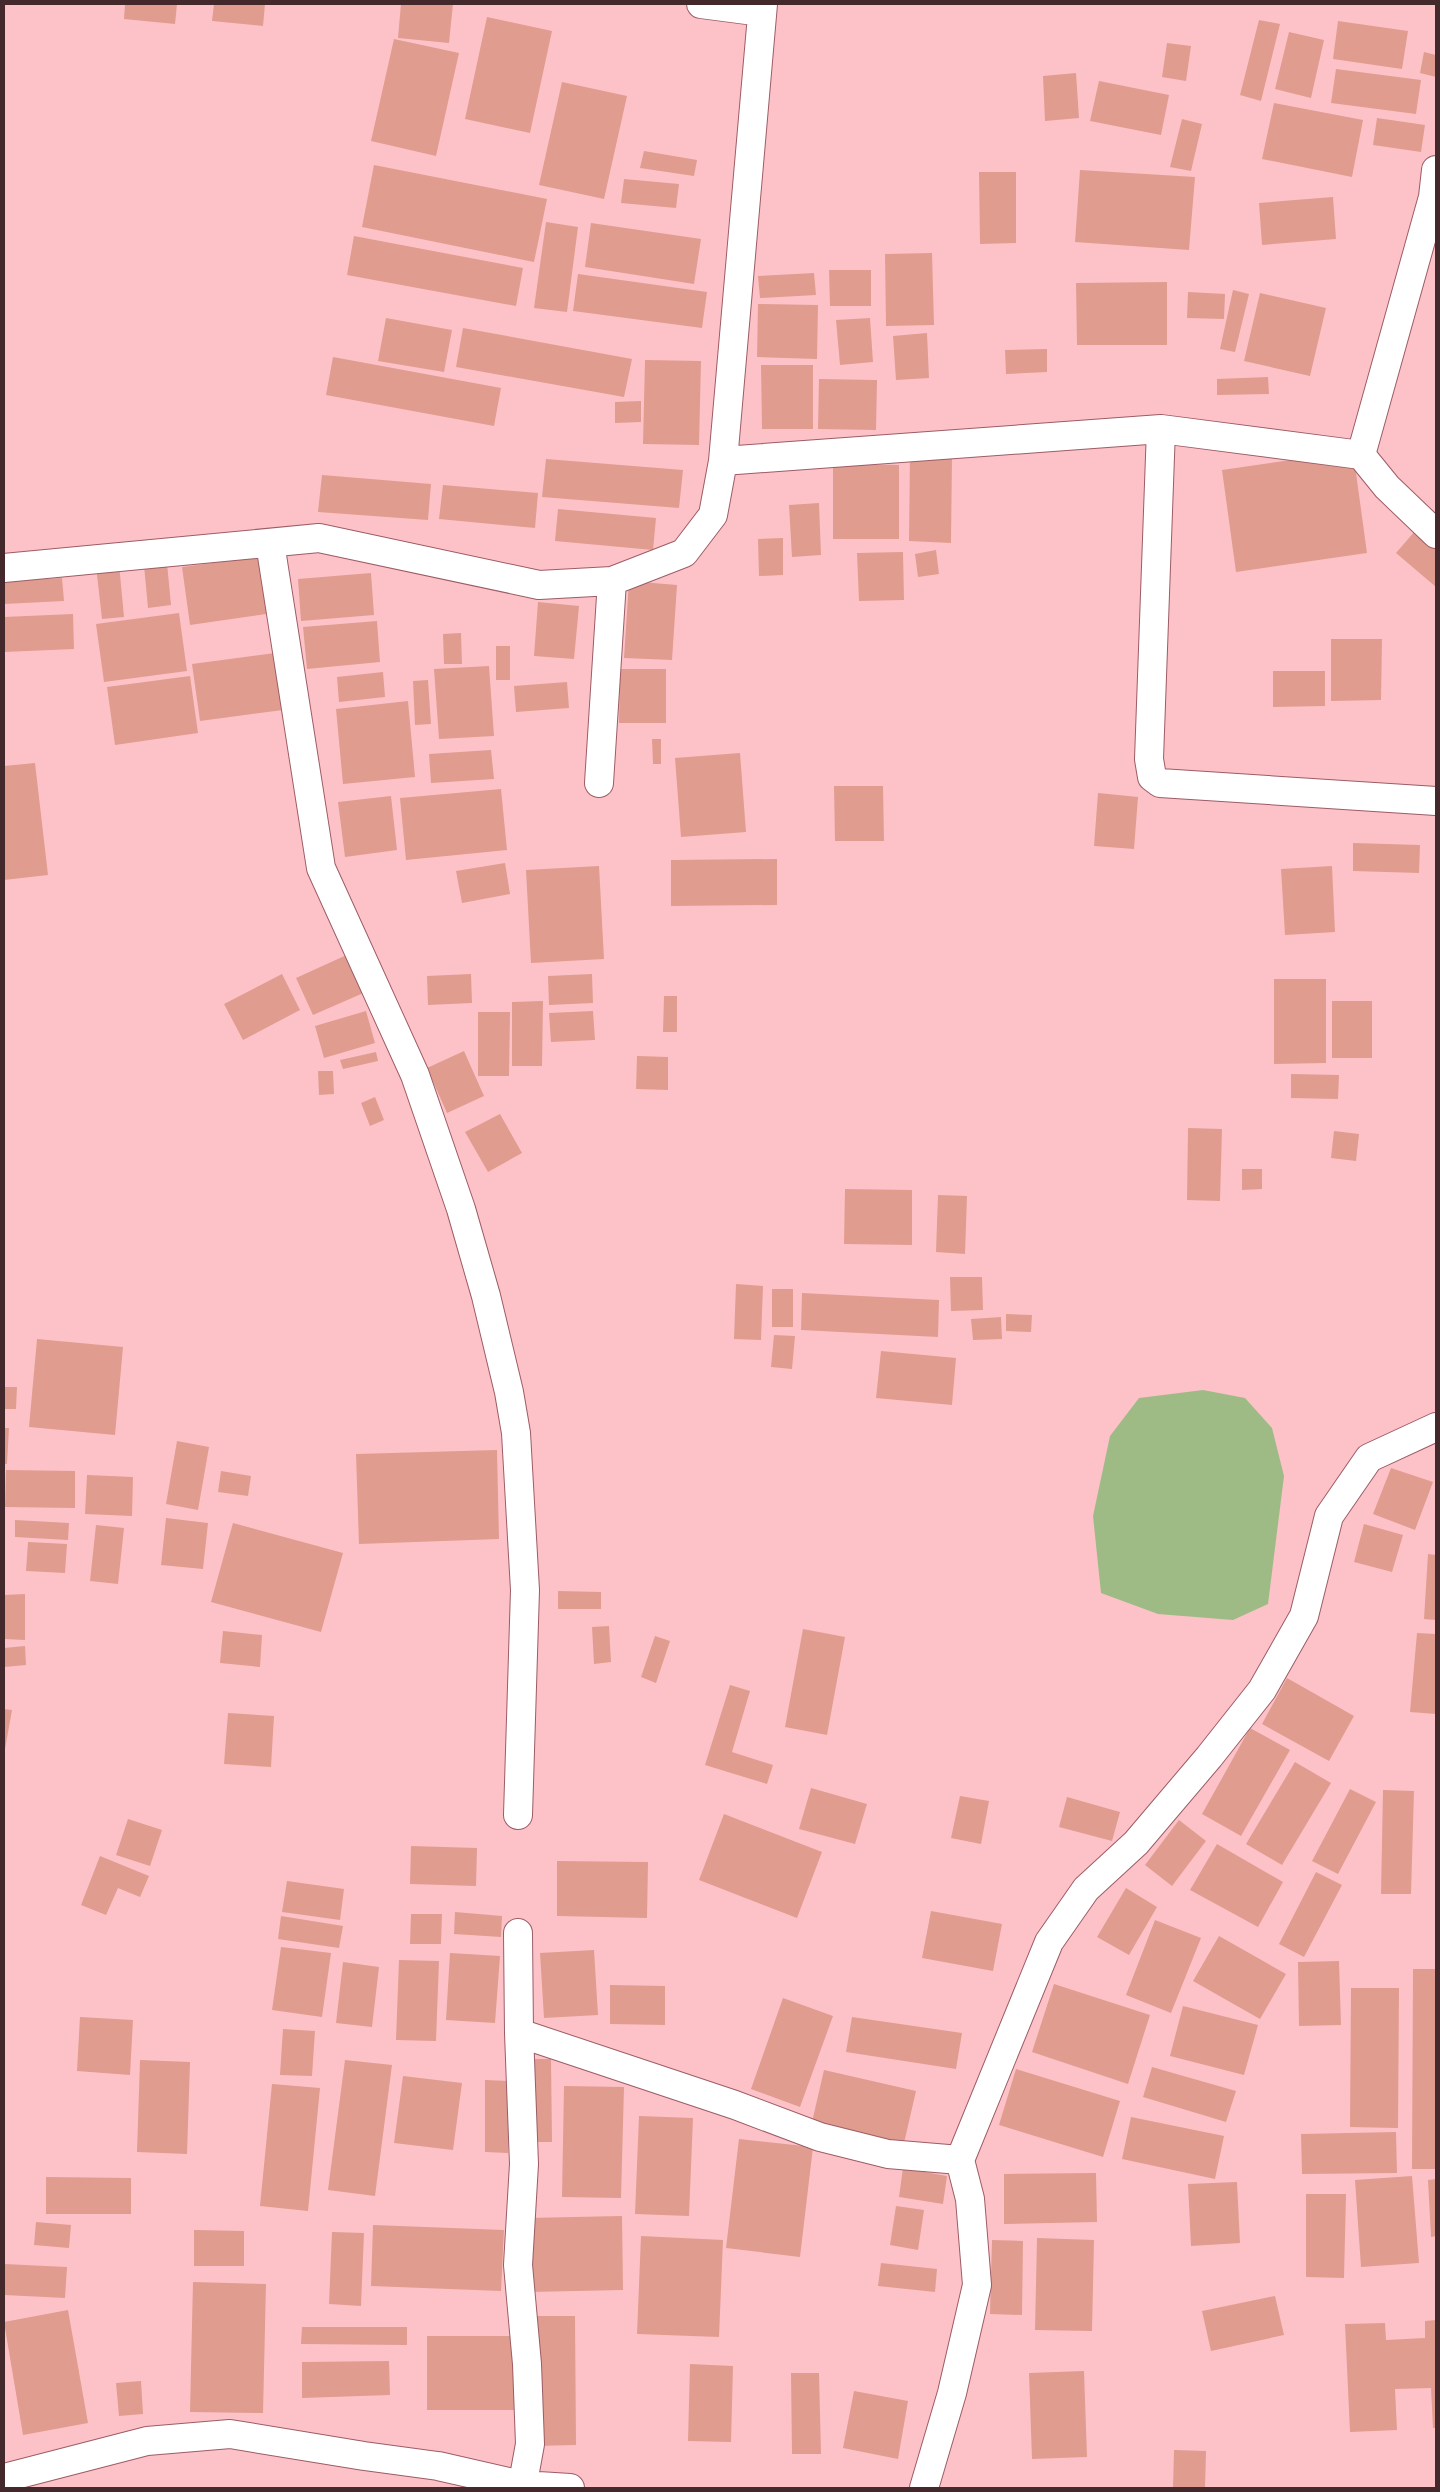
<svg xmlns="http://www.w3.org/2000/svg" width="1440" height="2492" viewBox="0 0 1440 2492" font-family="'Open Sans',sans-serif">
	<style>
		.water { fill: #9ebb85 }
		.building { fill: #e09c8f }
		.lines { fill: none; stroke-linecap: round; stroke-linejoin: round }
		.minor-casing { stroke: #9c5c65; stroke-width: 30 }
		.minor { stroke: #fff; stroke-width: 28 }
	</style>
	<rect width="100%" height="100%" fill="#fdc2c8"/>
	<path class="water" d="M1203,1390l42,8 27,30 12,48 -16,128 -35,16 -75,-6 -57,-21 -8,-77 17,-80 29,-38z"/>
	<path class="building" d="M125,4h52l-2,20 -51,-5z
		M214,4h51l-2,22 -51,-5z
		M401,4h52l-4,39 -51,-5z
		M487,17l65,14 -22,102 -65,-14z
		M1259,20l21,4 -19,77 -21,-6z
		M1338,21l70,10 -6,38 -69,-10z
		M1289,32l35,8 -13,58 -36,-9z
		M394,39l65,14 -23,103 -65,-15z
		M1167,43l24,3 -5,35 -24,-4z
		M1424,52l12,3v22l-16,-4z
		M1336,69l85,11 -5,34 -85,-11z
		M1076,73l3,45 -34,3 -2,-45z
		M1099,81l70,14 -8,40 -71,-14z
		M562,82l65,14 -23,103 -65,-14z
		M1274,103l89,17 -11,57 -90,-18z
		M1377,118l48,7 -4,27 -48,-7z
		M1182,119l20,5 -11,47 -21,-4z
		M644,151l53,9 -3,16 -54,-8z
		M374,165l173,34 -13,63 -172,-35z
		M1080,170l115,7 -6,73 -114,-8z
		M979,172h37v71l-36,1z
		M624,179l55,5 -3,24 -55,-5z
		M1333,197l3,42 -74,6 -3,-42z
		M546,222l32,5 -11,85 -33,-4z
		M591,223l110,16 -7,45 -109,-17z
		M354,236l169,32 -7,38 -169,-31z
		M932,253l2,72 -48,1 -1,-72z
		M829,270h42v36h-41z
		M814,273l2,22 -56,3 -2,-22z
		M578,274l129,18 -5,36 -129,-17z
		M1167,282v63h-90l-1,-62z
		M1233,290l16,4 -14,58 -15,-3z
		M1188,292l37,2 -1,25 -37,-1z
		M1260,293l66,15 -16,68 -66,-15z
		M758,304l60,1 -1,54 -60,-2z
		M386,318l66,12 -8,42 -66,-11z
		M870,318l3,44 -33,3 -4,-45z
		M463,328l169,31 -8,38 -168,-30z
		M927,333l2,45 -33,2 -3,-44z
		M1047,349v23l-41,2 -1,-24z
		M333,357l168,31 -7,38 -168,-31z
		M645,360l56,1 -2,84 -56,-1z
		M761,365h52v64h-51z
		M1268,377l1,17 -52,1v-16z
		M819,379l58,1 -1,50 -58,-1z
		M641,401v21l-26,1v-21z
		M1353,451l14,102 -131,19 -14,-102z
		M910,455l42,1 -1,87 -42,-2z
		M546,459l137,11 -4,38 -137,-11z
		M833,464l66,1v74h-66z
		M322,475l109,9 -3,36 -110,-8z
		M443,485l95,8 -3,35 -96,-9z
		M819,503l2,52 -29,2 -3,-52z
		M558,509l98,9 -3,32 -98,-9z
		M1415,531l21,18v38l-40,-34z
		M783,538v37l-24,1 -1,-37z
		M936,550l3,24 -21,3 -3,-23z
		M903,552l1,48 -45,1 -2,-48z
		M166,553l5,52 -23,3 -5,-53z
		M265,556l8,57 -83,12 -8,-58z
		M119,564l5,53 -22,2 -6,-53z
		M371,573l3,42 -73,6 -3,-42z
		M62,578l2,23 -60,3v-23z
		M629,581l48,4 -5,75 -48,-2z
		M538,602l41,4 -5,53 -40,-3z
		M179,613l8,58 -83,11 -8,-58z
		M73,614l1,35 -70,3v-35z
		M377,621l3,41 -73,7 -4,-42z
		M461,633l1,31h-18l-1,-30z
		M1331,639h51l-1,61 -50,1z
		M496,646h14v34h-14z
		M275,653l8,57 -83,11 -8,-57z
		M489,666l5,70 -55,3 -5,-70z
		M620,669h46v54h-47z
		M1273,671h52v35l-52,1z
		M383,672l2,25 -46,5 -2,-25z
		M190,676l8,57 -83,12 -8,-58z
		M428,680l3,44 -16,1 -2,-44z
		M567,682l2,26 -53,4 -2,-26z
		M408,701l7,76 -72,7 -7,-75z
		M652,739h9v25h-8z
		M491,750l3,29 -63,4 -2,-29z
		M740,753l6,79 -65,5 -6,-79z
		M35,763l13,112 -44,5v-114z
		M834,786h49l1,55h-49z
		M501,789l6,61 -101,10 -6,-62z
		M1098,793l40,4 -4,52 -40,-3z
		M391,796l6,54 -52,7 -7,-55z
		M1353,843l67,2 -1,28 -66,-2z
		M777,859v46l-106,1v-46z
		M505,863l5,31 -48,9 -6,-32z
		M599,866l5,93 -73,4 -5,-93z
		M1332,866l3,66 -50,3 -4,-66z
		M351,953l17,38 -55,24 -17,-37z
		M282,974l18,36 -57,30 -19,-36z
		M471,974l1,29 -44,2 -1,-29z
		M592,974l1,29 -44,2 -1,-29z
		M1274,979h52v84l-52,1z
		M664,996h13v36h-14z
		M543,1001l-1,65h-30v-64z
		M1332,1001h40v57h-40z
		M366,1011l9,32 -51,15 -9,-32z
		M593,1011l2,29 -44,2 -2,-29z
		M478,1012h32l-1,64h-31z
		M464,1051l20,45 -37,17 -20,-45z
		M376,1052l2,9 -35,8 -3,-9z
		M637,1056l31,1v33l-32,-1z
		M318,1071h15l1,23 -15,1z
		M1291,1074l48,1 -1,24 -47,-1z
		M375,1097l9,23 -14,6 -9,-23z
		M500,1114l22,39 -34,19 -23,-40z
		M1188,1128l34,1 -2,72 -33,-1z
		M1334,1131l25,3 -3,27 -25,-3z
		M1242,1169h20v20l-20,1z
		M845,1189l67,1v55l-68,-1z
		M938,1195l29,1 -2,58 -29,-2z
		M950,1277h32l1,33 -32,1z
		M736,1284l27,2 -2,54 -27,-1z
		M772,1289h21v38h-21z
		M802,1293l137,7 -1,37 -137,-7z
		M1006,1314l26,1 -1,17 -25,-1z
		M1001,1317l1,22 -29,1 -2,-21z
		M774,1335l21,1 -3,33 -21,-2z
		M37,1339l86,8 -8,88 -86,-8z
		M881,1351l75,7 -4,47 -76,-7z
		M4,1387h13l-1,22h-12z
		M4,1428h5l-2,36h-3z
		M177,1441l32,6 -11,63 -32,-6z
		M497,1450l2,89 -140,5 -3,-90z
		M1391,1468l42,14 -18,48 -42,-16z
		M6,1470l69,1v37l-70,-1z
		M221,1471l30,5 -3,20 -30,-4z
		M87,1475l46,2 -1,39 -47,-2z
		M166,1518l42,5 -5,46 -42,-4z
		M15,1520l54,3 -1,17 -53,-3z
		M233,1523l110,30 -22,79 -110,-30z
		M1364,1524l39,11 -11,37 -38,-10z
		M96,1525l28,3 -6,56 -28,-3z
		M28,1542l39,2 -2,29 -39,-2z
		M1428,1554l8,1v65l-12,-1z
		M558,1591l43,1v17h-43z
		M25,1594v46l-21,-1v-44z
		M609,1626l2,36 -17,2 -2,-37z
		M803,1629l42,8 -18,98 -42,-8z
		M223,1631l39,4 -2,32 -40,-4z
		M1417,1633l19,1v80l-26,-2z
		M655,1636l15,5 -14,42 -15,-6z
		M25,1646l1,19 -22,2v-19z
		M1287,1678l67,38 -25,45 -67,-37z
		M730,1685l20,6 -18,61 41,13 -6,19 -62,-19z
		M4,1709l8,1 -7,39h-1z
		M228,1713l46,3 -3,51 -47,-3z
		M1250,1728l40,22 -49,86 -39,-22z
		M1295,1762l36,21 -49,82 -36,-21z
		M811,1788l56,16 -12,40 -56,-15z
		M1350,1789l26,13 -38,72 -26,-13z
		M1383,1790l31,1 -3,103h-30z
		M960,1796l29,5 -8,43 -30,-6z
		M1067,1797l53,15 -8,29 -53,-14z
		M724,1814l98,38 -25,66 -98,-38z
		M128,1819l34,11 -12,36 -34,-11z
		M1179,1820l27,21 -34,45 -27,-21z
		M1217,1844l66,38 -25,45 -68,-37z
		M411,1846l66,2 -1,38 -66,-2z
		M100,1856l49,20 -9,21 -22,-9 -12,27 -25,-10z
		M557,1861l91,1 -1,56 -90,-2z
		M1316,1872l26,13 -38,72 -25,-13z
		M287,1881l57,8 -4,31 -58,-8z
		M1126,1888l31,19 -28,48 -32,-18z
		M931,1911l71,13 -9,47 -71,-13z
		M455,1912l47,4 -1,21 -47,-3z
		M411,1914h31l-1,30h-31z
		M281,1916l62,10 -4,22 -61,-9z
		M1155,1920l46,18 -30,75 -45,-18z
		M1219,1936l67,38 -26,45 -67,-38z
		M281,1947l50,6 -9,64 -50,-7z
		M594,1950l4,65 -54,3 -4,-65z
		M450,1953l50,3 -5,67 -49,-3z
		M399,1960l40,1 -3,80 -40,-1z
		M1339,1961l2,64 -42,1 -1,-64z
		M343,1962l36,5 -7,60 -36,-4z
		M1413,1969h23v200h-24z
		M1054,1984l96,31 -22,69 -96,-32z
		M610,1985l55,1v39l-55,-1z
		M1351,1988h48l-1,140 -48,-1z
		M783,1998l50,18 -33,91 -49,-18z
		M1183,2006l75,19 -14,50 -74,-19z
		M80,2017l53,3 -3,55 -53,-4z
		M852,2017l110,16 -6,36 -110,-17z
		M283,2029l32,2 -3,45 -32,-1z
		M523,2059h28l1,83h-26z
		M140,2060l50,2 -3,92 -50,-2z
		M345,2060l47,5 -17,131 -47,-6z
		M1152,2067l84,24 -10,31 -83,-25z
		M1016,2069l104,32 -17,56 -104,-32z
		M824,2070l92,21 -12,52 -92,-21z
		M403,2076l59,7 -9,67 -59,-7z
		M485,2080l24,1 -1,72 -23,-1z
		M272,2084l48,4 -12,123 -48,-5z
		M564,2086l60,1 -3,111 -59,-1z
		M639,2116l54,2 -4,98 -54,-2z
		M1131,2117l93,19 -9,43 -93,-20z
		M1396,2132l1,41 -95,1 -1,-40z
		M739,2139l74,8 -13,110 -74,-9z
		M903,2168l44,8 -4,28 -44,-7z
		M1096,2173l1,49 -93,2v-50z
		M1412,2176l7,87 -58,4 -6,-87z
		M46,2177l85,1v36h-85z
		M1436,2179v57l-5,1 -3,-57z
		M1237,2182l3,61 -49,3 -3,-62z
		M1306,2194h40l-2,84 -38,-1z
		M896,2206l28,4 -6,40 -28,-5z
		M622,2216l1,74 -94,2 -2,-74z
		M36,2222l35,3 -2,23 -35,-3z
		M373,2225l131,5 -3,61 -130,-5z
		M194,2230l50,1v35h-50z
		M332,2232l32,1 -3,73 -32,-2z
		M641,2236l82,4 -4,97 -82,-3z
		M1037,2238l57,2 -2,91 -57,-1z
		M992,2240l31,1 -1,74 -32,-1z
		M881,2263l56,6 -2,23 -57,-6z
		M4,2264l63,3 -2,31 -61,-3z
		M193,2282l73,2 -3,129 -73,-1z
		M1275,2296l9,39 -73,16 -9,-40z
		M68,2310l20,113 -65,12 -19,-113z
		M534,2316h41l1,129 -41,1z
		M1436,2320v108h-3l-2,-40 -36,1 2,41 -47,2 -5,-108 40,-1 1,17 39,-2v-17z
		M302,2327h105v18l-106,-1z
		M427,2336h87l1,74h-88z
		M389,2361l1,34 -88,3v-36z
		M690,2364l43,2 -2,76 -43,-1z
		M1084,2371l3,86 -55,2 -3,-86z
		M791,2373h28l2,81h-29z
		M141,2381l2,33 -24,2 -3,-33z
		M854,2391l54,10 -10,58 -55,-11z
		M1174,2450l32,1 -1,37h-32z"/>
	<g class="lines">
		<defs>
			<path id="minor" d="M701,4l61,8
				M1161,429l-12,330 3,18 8,6 276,18
				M1361,455l72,-258 3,-27
				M723,461l438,-32 200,26 26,32 49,47
				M270,543l51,325 94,207 46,134 25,87 23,96 7,41 9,157 -7,225
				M4,568l315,-30 220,47 73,-4 72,-28 29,-38 10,-54 40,-457
				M599,783l13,-202
				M518,1933l1,100 216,72 85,32 68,17 72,6
				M519,2033l5,131 -6,101 9,99 3,80 -8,44
				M4,2478l143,-37 83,-7 134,22 74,10 84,19 48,3
				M924,2488l28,-95 25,-108 -7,-86 -10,-39 89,-218 37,-53 50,-46 73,-86 53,-67 42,-74 25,-100 40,-58 67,-31"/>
		</defs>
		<use href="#minor" class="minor-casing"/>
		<use href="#minor" class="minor"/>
	</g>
	<rect width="1440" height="2492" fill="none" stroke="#44292c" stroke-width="10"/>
</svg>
